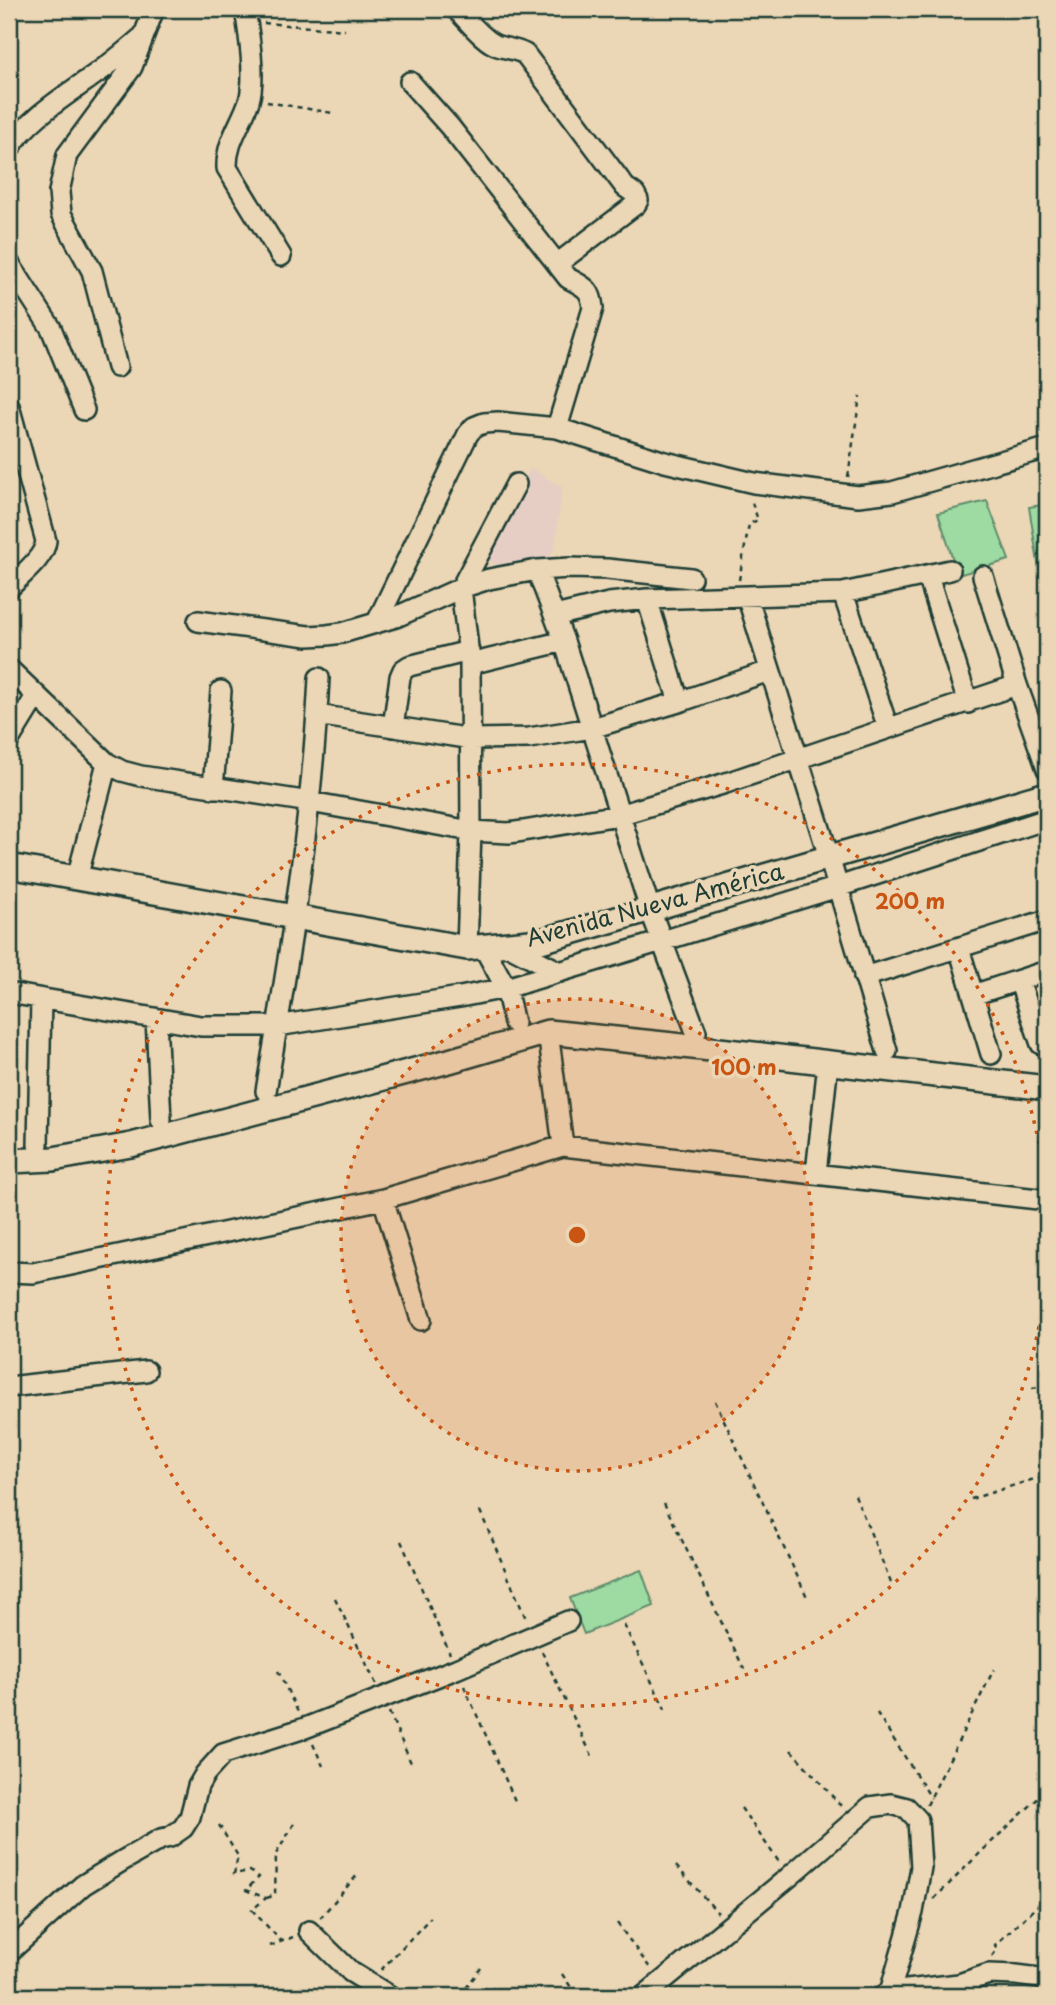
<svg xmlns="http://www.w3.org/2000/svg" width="1056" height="2005" viewBox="0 0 1056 2005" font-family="'Playpen Sans',sans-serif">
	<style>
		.built { fill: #e6cec5 }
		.park { fill: #9ddba3; stroke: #5e8c6c; stroke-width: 2 }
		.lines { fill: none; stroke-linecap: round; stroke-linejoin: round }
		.minor-casing { stroke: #1f3d34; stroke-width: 24 }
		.tertiary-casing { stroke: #1f3d34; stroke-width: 28 }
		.path { stroke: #1f3d34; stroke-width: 2.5; stroke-dasharray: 5 5; stroke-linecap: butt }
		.minor { stroke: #ebd6b5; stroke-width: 19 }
		.tertiary { stroke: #ebd6b5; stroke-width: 23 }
		.ring { fill: none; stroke: #ca5512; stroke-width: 3.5; stroke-dasharray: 3.5 7 }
		.labels { text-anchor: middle; stroke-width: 7; stroke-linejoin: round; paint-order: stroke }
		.street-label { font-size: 23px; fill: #1f3d34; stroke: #ebd6b5 }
		.centre { fill: #ca5512; stroke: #ebd6b5; stroke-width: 3.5 }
		.ring-label { font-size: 21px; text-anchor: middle; font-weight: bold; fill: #ca5512; stroke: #ebd6b5; stroke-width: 7; stroke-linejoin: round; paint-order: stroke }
	</style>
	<rect width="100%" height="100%" fill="#ebd6b5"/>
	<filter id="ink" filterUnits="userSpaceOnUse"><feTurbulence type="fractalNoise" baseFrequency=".0143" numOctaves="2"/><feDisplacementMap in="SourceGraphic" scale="14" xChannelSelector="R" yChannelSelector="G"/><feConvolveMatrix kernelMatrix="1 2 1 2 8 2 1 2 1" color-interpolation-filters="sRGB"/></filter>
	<g filter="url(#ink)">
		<path class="built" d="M531,468l31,19 -7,60 -5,9 -5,3 -48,6 -12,-7 -1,-5z"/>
		<path class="park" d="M987,501l22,59 -51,15 -20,-62z
			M1047,504v70l-7,1 -11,-68z
			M641,1570l13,36 -70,28 -14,-36z"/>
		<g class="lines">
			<defs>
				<path id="minor" d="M245,9c4,25 11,68 4,92 -8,24 -23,41 -22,67l54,88
					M456,9c11,10 28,33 42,37 10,3 18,3 27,8l100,133 10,7 3,6 -2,4 -79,60
					M410,82l40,45 118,151c16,9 23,10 25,30l-36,120
					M9,149c19,-30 52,-50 81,-71 18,-12 35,-26 51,-40
					M9,263l42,65 33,82
					M117,367l-25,-96 -31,-57 -2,-22 8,-37 65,-88 22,-58
					M9,406l37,135c-2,18 -25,34 -37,47
					M537,570l27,71 86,268 46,123
					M928,576l40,127
					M983,576l34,109 30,84
					M843,593l45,135
					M747,596l82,261 58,194
					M647,599l32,103
					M555,616l54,-13 38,-4 196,-6 107,-23
					M198,621l110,15 19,-1 15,-2 54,-16 65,-29 28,-9 48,-9 33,-2 37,1 84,9
					M377,622l91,-188 6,-7 10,-4 14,-1 59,6 108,34 89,21 104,13 34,-4 155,-44
					M470,664l94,-23
					M9,669l98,94 15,8 19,5 169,26 161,29 38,2 14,-2 96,-16 107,-32 291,-98
					M317,715l155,24 57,-1 63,-10 87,-26 90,-31
					M393,727l7,-50 3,-7 6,-4 60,-15
					M9,740l27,-44
					M213,788l8,-97
					M77,878l30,-115
					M505,944l55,28
					M483,946l23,42 8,35
					M467,948l4,-117 -1,-167 -9,-76 55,-104
					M959,948l32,106
					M864,977l183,-57
					M1019,980l22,64
					M9,993l192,33h76l183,-29 46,-9 156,-47 176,-54 209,-68
					M973,995l74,-24
					M156,1019l5,101
					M548,1032l15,114
					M266,1091c24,-137 46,-274 53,-413
					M38,1145l3,-146
					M816,1173l12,-110
					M383,1199l38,121
					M9,1272l24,1 350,-74 180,-53 484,54
					M9,1387l137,-16
					M309,1931l42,41 39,24
					M9,1952l74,-67 39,-24 39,-22 9,-2 13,-9 7,-11 8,-31 7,-12 18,-20 82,-26 151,-59 112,-48
					M644,1996l145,-119 81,-70 21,-3 16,4 11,12 3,47 -8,45 -23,80
					M883,1996l7,-4 69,-8 30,-10 27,1 31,4"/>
				<path id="tertiary" d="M9,866l458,82 74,-7 506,-147
					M9,1161l44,-2 78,-14 318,-84 99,-29 154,16 345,40"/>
			</defs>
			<use href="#minor" class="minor-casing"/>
			<use href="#tertiary" class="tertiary-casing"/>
			<path class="path" d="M264,23l81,7
				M267,102l66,11
				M848,477l12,-81
				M739,580l10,-56 9,-4 -7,-20
				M1032,1388l15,-2
				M715,1401l93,198
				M855,1495l36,88
				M971,1499l60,-19 16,-3
				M664,1503l80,166
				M480,1511l47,110
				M401,1541l49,113
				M335,1598l41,86
				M624,1625l41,84
				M542,1652l51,106
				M278,1671l20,41
				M464,1686l52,117
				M389,1712l22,51
				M877,1713l54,85
				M313,1744l10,22
				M791,1750l51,57
				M927,1805l67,-136
				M741,1808l38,54
				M219,1825l19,31 -4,18 16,-3 9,6 -13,13 20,8 -14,12 30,32
				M676,1866l42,47
				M267,1898l8,-3 1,-41 18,-30
				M934,1899l48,-48 65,-61
				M320,1918l39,-45
				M617,1923l33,45
				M270,1946l23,-9
				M992,1956l5,-6 -2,-5 52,-48
				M381,1970l50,-53
				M562,1974l15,22
				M460,1996l24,-32"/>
			<use href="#minor" class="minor"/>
			<use href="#tertiary" class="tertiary"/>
		</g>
	</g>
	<circle cx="577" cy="1235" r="236" fill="#ca5512" fill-opacity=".12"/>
	<g class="ring">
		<circle cx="577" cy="1235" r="236"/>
		<path d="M1047 1264A471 471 0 1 1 1047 1206"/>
	</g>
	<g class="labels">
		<g class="street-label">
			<text transform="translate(655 905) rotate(-15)" y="8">Avenida Nueva América</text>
		</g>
	</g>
	<circle cx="577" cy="1235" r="10" class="centre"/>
	<g class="ring-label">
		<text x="910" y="909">200 m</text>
		<text x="744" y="1075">100 m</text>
	</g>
	<rect width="1056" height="2005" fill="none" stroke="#ebd6b5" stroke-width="35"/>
	<rect x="18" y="18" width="1021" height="1970" fill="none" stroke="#1f3d34" stroke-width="2.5" filter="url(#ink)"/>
</svg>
